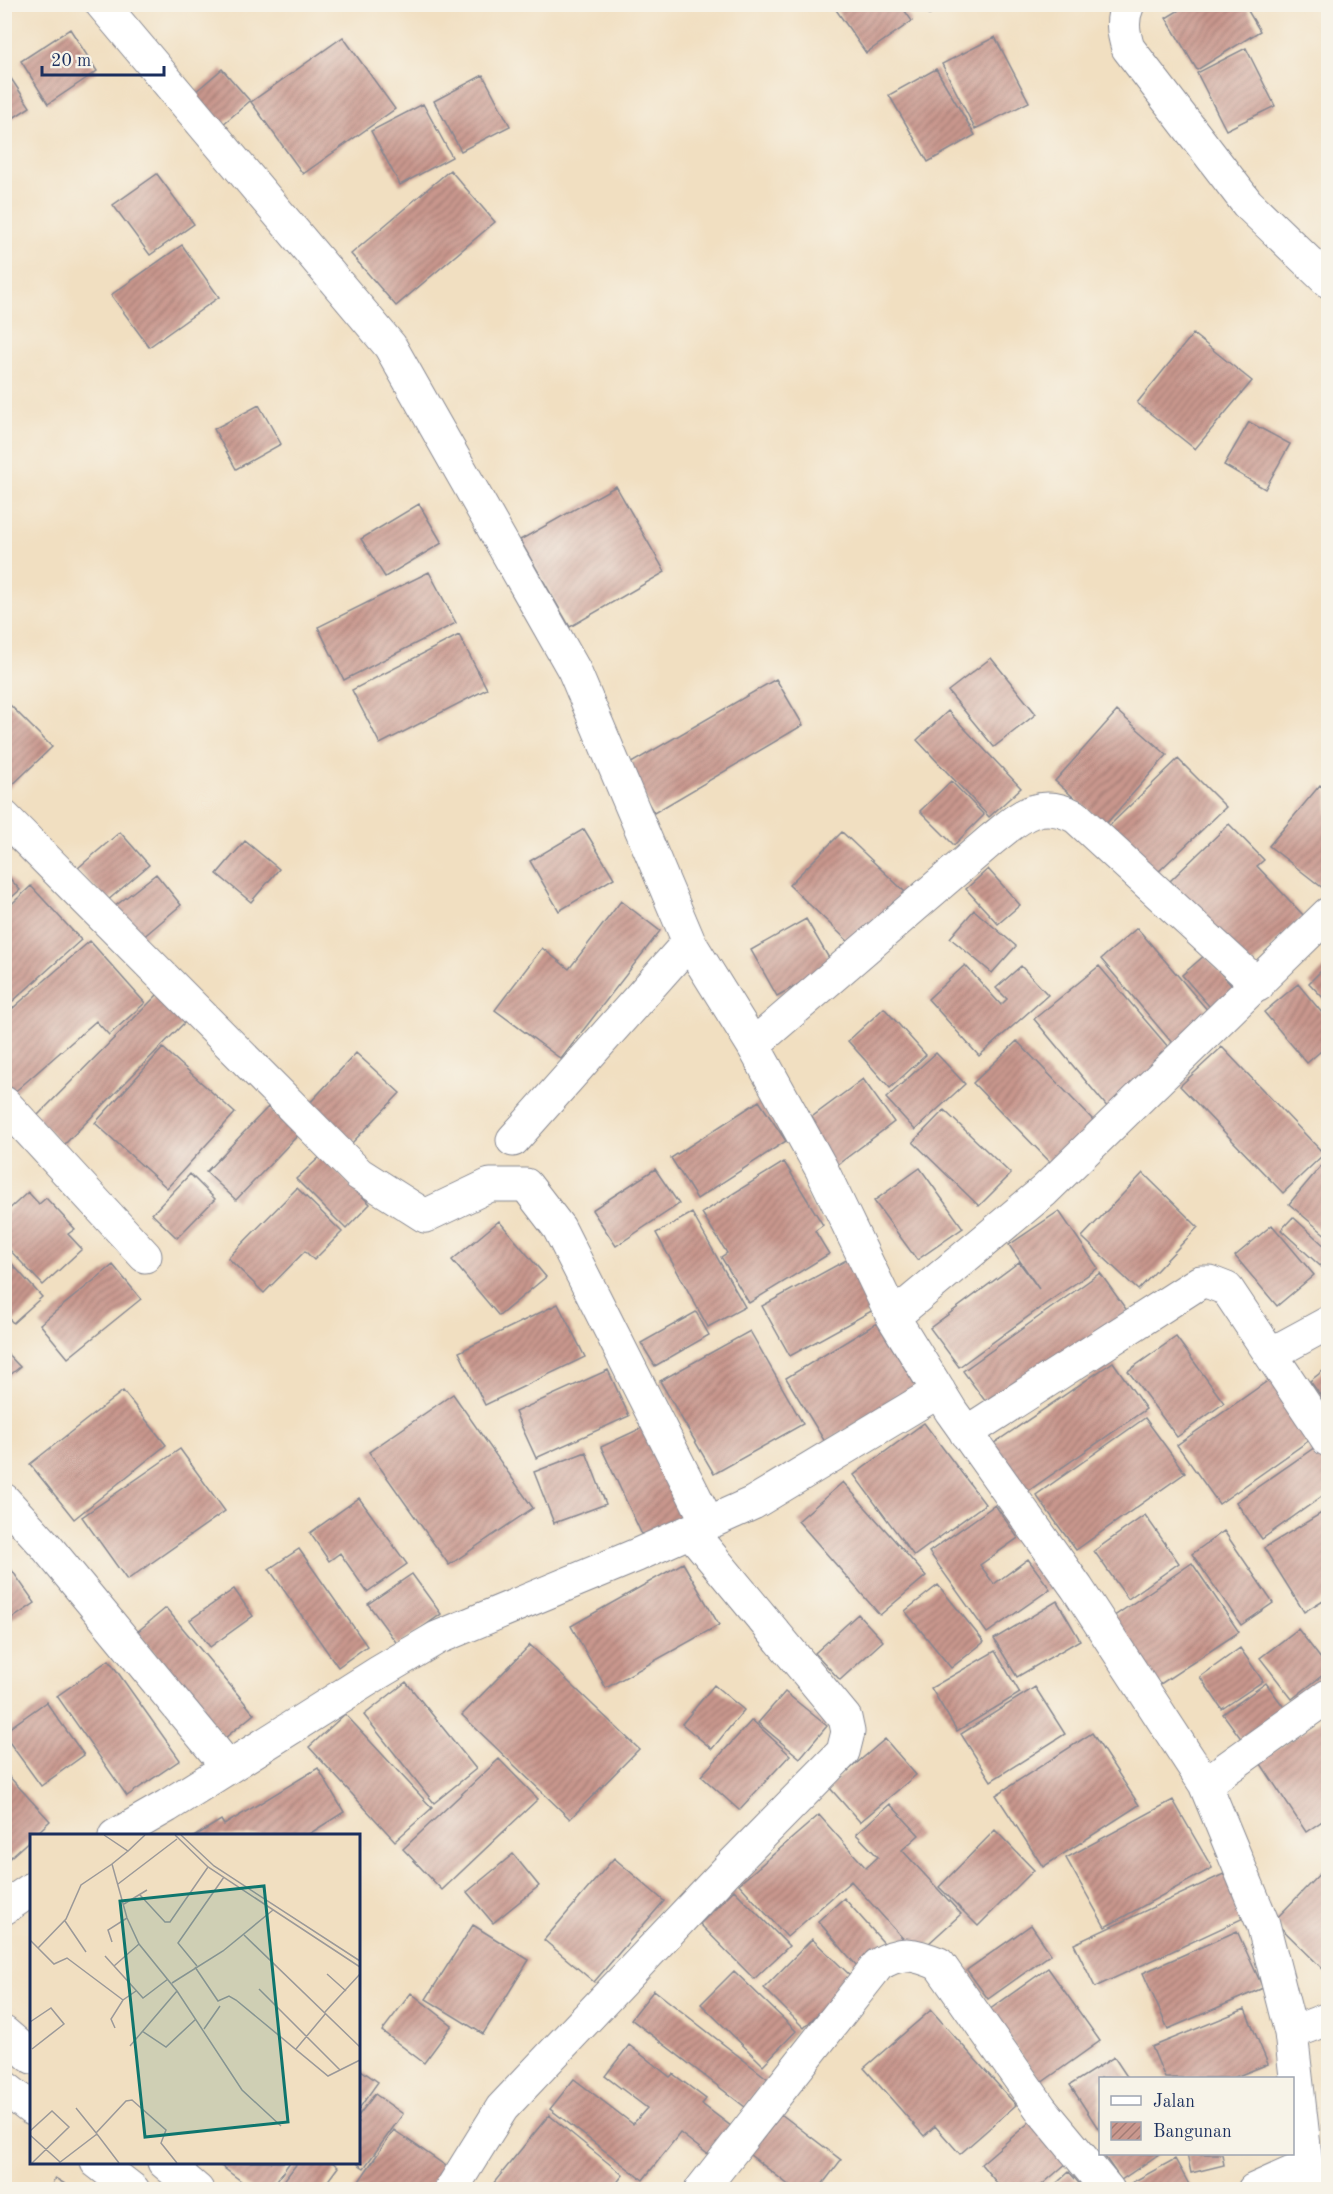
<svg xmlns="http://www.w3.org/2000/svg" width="1333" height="2194" viewBox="0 0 1333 2194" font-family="'Old Standard TT',serif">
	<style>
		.building { fill: url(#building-hatch) }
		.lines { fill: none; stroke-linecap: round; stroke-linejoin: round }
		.minor-casing { stroke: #868790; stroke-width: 35 }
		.minor { stroke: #fff; stroke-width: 33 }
		.inset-road { fill: none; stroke: #9b9999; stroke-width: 1.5 }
		.view { fill: #0f766e; fill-opacity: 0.15; stroke: #0f766e; stroke-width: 3 }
		.inset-edge { fill: none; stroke: #1b2f5e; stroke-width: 3 }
	</style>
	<defs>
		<pattern id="building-hatch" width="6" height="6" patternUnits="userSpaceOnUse" patternTransform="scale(1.5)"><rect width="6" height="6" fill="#c9978d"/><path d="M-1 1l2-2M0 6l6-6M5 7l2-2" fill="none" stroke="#a27c76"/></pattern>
	</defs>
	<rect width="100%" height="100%" fill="#f7f3e8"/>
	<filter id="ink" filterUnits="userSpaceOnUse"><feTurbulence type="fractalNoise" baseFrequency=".0167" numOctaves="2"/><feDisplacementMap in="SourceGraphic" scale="12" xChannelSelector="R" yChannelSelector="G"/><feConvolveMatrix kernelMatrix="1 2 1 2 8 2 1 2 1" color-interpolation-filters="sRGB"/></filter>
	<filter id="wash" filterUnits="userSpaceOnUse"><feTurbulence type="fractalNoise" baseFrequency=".008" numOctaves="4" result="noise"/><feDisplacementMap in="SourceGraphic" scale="24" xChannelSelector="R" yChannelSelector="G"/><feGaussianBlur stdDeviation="1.35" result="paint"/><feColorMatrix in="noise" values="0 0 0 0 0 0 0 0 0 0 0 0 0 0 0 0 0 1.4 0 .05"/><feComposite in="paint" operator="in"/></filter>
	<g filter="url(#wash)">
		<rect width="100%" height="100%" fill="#f1dfc1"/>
		<g id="blocks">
			<path class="building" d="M832,4h68l12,17 -46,32z
				M920,4h21l-12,11z
				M1189,4h55l16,27 -63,39 -31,-52z
				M70,29l27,42 -49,33 -27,-43z
				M343,37l52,72 -92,65 -52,-72z
				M995,37l34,65 -54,27 -33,-65z
				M1246,48l29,58 -49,24 -29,-57z
				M4,68l26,39 -26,17z
				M222,69l28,32 -35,30 -28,-32z
				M936,69l39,66 -47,27 -39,-67z
				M483,75l27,51 -49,25 -27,-50z
				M423,104l29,53 -52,28 -29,-54z
				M450,170l45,52 -99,84 -45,-52z
				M157,174l37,50 -44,31 -37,-50z
				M182,245l37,52 -70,50 -38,-52z
				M1193,334l59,47 -57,68 -58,-46z
				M259,405l22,39 -45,25 -22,-40z
				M1249,422l41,22 -25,45 -41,-24z
				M616,486l49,86 -95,55 -50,-87z
				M419,504l23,39 -57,34 -24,-38z
				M429,572l27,51 -112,57 -26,-53z
				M459,635l28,54 -107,55 -28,-54z
				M991,658l45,56 -42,33 -46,-56z
				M776,679l27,46 -149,88 -28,-47z
				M4,699l48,48 -48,46z
				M948,711l73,77 -32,29 -72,-77z
				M1117,711l50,44 -62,70 -50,-44z
				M1178,759l48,48 -70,67 -47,-48z
				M951,781l33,34 -30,30 -34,-34z
				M1320,785l8,7v91l-4,6 -55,-43z
				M1229,824l35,36 -7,6 47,50 -53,50 -81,-85z
				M584,829l30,49 -55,33 -29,-50z
				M120,832l29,33 -42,36 -29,-33z
				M842,832l63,60 -53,53 -63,-60z
				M245,841l34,28 -28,33 -34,-28z
				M988,869l32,36 -22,19 -32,-35z
				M4,872l16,18 -16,14z
				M156,874l25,31 -40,34 -27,-32z
				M31,886l50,54 -77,69v-98z
				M621,901l39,30 -99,128 -66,-49 47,-62 27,21z
				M974,910l42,36 -24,27 -42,-35z
				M806,919l27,46 -56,31 -26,-46z
				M1137,928l78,91 -37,31 -77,-91z
				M90,941l55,62 -36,32 -13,-14 -86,75 -5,-7v-74z
				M1205,955l33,38 -23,20 -33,-38z
				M1328,964v39l-19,-20z
				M965,965l36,40 6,-6 -11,-11 25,-22 27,29 -69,61 -51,-57z
				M1099,966l76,89 -66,54 -75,-90z
				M1298,984l30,36v25l-21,18 -43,-51z
				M159,993l27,28 -122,124 -28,-28z
				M884,1008l42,47 -36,33 -42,-47z
				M1017,1041l78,81 -44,41 -78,-80z
				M1222,1047l102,107 -41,39 -103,-107z
				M163,1048l72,65 -68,75 -72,-65z
				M356,1053l44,40 -49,51 -43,-39z
				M936,1053l29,31 -50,46 -29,-32z
				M863,1079l31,43 -61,46 -32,-43z
				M759,1101l27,40 -89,58 -26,-41z
				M268,1107l30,28 -62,65 -30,-28z
				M944,1110l67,64 -32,32 -66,-64z
				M321,1156l49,48 -24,25 -50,-50z
				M1326,1160l2,2v75l-39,-33z
				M784,1162l39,63 -8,6 14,23 -80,49 -28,-46 6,-4 -25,-40z
				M920,1168l43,60 -46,32 -43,-59z
				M655,1169l24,35 -63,42 -24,-36z
				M1143,1173l55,54 -60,63 -56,-53z
				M190,1174l25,25 -38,39 -25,-24z
				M297,1188l45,44 -28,28 -9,-9 -41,42 -36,-35z
				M28,1192l11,12 7,-6 29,31 -7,5 14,15 -39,36 -39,-41v-30z
				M1059,1211l39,57 -50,34 -89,65 -29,-39 89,-66 20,27 -30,-44z
				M692,1213l53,94 -37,20 -52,-94z
				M1293,1217l35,32v24l-47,-43z
				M499,1221l47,56 -47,39 -47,-56z
				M1272,1225l42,50 -37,31 -42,-50z
				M4,1255l38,42 -29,26 -9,-10z
				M850,1258l27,50 -87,48 -28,-50z
				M113,1265l28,34 -73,59 -28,-34z
				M1100,1273l28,39 -137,97 -28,-38z
				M558,1304l27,53 -100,48 -26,-53z
				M696,1312l13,23 -54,31 -14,-23z
				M877,1323l40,65 -92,54 -39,-64z
				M750,1331l53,93 -89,50 -54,-93z
				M1176,1337l48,66 -47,34 -49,-66z
				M4,1350l16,17 -16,13z
				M1113,1362l33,47 -125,87 -34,-48z
				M1328,1367v39l-18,-25z
				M608,1370l21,46 -93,42 -21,-46z
				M1276,1375l42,59 -99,70 -42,-59z
				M123,1391l43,54 -92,74 -44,-55z
				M453,1394l80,114 -84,57 -80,-113z
				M1145,1418l40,55 -109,77 -40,-55z
				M924,1423l61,81 -71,52 -60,-81z
				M648,1425l42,93 -46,21 -43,-92z
				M1321,1443l7,9v40l-66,47 -26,-37z
				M180,1449l45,62 -98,69 -45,-63z
				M586,1452l20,52 -52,19 -20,-51z
				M843,1482l83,94 -46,39 -82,-94z
				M359,1498l48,66 -40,28 -27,-39 -11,8 -19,-28z
				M995,1505l23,33 -38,27 14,19 34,-25 22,30 -63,44 -58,-81z
				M1328,1509v88l-24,15 -40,-64z
				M1145,1515l34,48 -51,36 -34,-48z
				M1224,1531l49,72 -32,22 -49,-71z
				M299,1549l68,97 -29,21 -69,-98z
				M4,1559l31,44 -31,21z
				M683,1563l36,62 -113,63 -35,-62z
				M1192,1563l47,69 -80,53 -46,-68z
				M412,1574l29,40 -43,31 -30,-41z
				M938,1585l46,57 -33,26 -46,-57z
				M234,1589l19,27 -43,31 -20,-27z
				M1057,1601l23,39 -63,37 -23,-38z
				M166,1608l88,106 -29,24 -88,-106z
				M858,1614l25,27 -43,39 -25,-27z
				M1298,1629l30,39v3l-36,28 -32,-41z
				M530,1645l109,104 -69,70 -108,-104z
				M1240,1648l23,33 -41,28 -22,-32z
				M995,1651l25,42 -63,38 -26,-43z
				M109,1660l71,100 -53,36 -70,-100z
				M406,1682l70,87 -42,34 -70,-88z
				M1266,1683l20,27 -44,30 -19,-26z
				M714,1685l30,25 -32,39 -30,-25z
				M1035,1687l30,47 -74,47 -30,-47z
				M785,1692l42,34 -27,32 -42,-35z
				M46,1702l38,53 -43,31 -37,-51v-3z
				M345,1714l87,94 -37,33 -86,-94z
				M1328,1716v101l-22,15 -47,-71z
				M752,1720l38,35 -51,55 -38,-34z
				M1092,1733l47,72 -96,62 -47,-72z
				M885,1739l31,36 -56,47 -31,-35z
				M499,1759l39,40 -96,91 -39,-41z
				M318,1768l26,44 -38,24h-111l26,-16 3,5z
				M4,1771l46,50 -16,15h-2v2l-28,25z
				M1173,1800l39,68 -107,59 -39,-69z
				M890,1804l29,31 -17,15 59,64 -44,40 -66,-73 -64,56 -48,-53 80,-69 47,53 12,-11 -22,-23z
				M995,1830l39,40 -56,56 -39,-39z
				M513,1854l26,32 -46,37 -26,-31z
				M614,1858l50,43 -70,81 -50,-42z
				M1328,1865v109l-54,-53z
				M1228,1872l20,44 -153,71 -21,-43z
				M734,1890l55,56 -35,33 -54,-55z
				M844,1898l46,52 -27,23 -45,-52z
				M473,1925l56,35 -46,74 -57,-35z
				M1031,1925l20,29 -63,45 -21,-29z
				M1237,1931l26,57 -95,41 -25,-56z
				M812,1939l41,39 -49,50 -40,-40z
				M1048,1968l52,73 -59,42 -52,-73z
				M734,1971l62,60 -33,34 -62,-61z
				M654,1990l114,89 -23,28 -114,-88z
				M411,1993l41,32 -28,38 -42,-32z
				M1245,2009l23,55 -35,14h-68l-13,-31z
				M931,2010l85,95 -56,49 -25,-28 -11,10 -60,-68z
				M629,2045l41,32 3,-3 33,25 -4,5 34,26 -22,29 -34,-26 -37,47 -93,-71 24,-30 59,45 14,-16 -42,-32z
				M1114,2057l14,21h-28l-1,52 -29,-45z
				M358,2068l20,14 -20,28z
				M375,2094l28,20 -39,54 -6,-4v-48z
				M777,2111l64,49 -23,30h-23l-50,-39z
				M549,2115l74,60 -12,15h-123z
				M1032,2120l36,42 -32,28h-33l-22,-26z
				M1323,2122h5v67l-2,1z
				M394,2130l62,43 -12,17h-35l-3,-3 -2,3h-51z
				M1103,2154h56l-38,26z
				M1187,2154h35l2,11 -33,8z
				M1175,2159l17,31h-57l-4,-7z
				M216,2162h74l-20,28h-17z
				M298,2162h34l6,5 -17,23h-44z
				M1069,2172l16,18h-36z
				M55,2178l20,12h-26z"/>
		</g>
	</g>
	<g filter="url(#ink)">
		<use href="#blocks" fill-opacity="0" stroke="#868790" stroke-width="1.5"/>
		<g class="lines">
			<defs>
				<path id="minor" d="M102,4l288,342 184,324 115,272 64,103 68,123 72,149 58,94 126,177 128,196 58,140 28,109 18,157
					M1128,4c-7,16 -5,28 0,44l119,155 81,78
					M4,817l355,357 66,42 65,-31h36l33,43 149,295
					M753,1045l238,-205c28,-22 47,-43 85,-23l182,168
					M4,1103l141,153
					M513,1140l176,-198
					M893,1317l151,-126 284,-277
					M1271,1354l57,-31
					M966,1433l234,-151h9l18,7 101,151
					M4,1500l41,45 183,222
					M1205,1784l123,-88
					M115,1836l52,-30 211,-133 59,-35 200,-83 116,-52 186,-112
					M4,1908l28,-19
					M4,2033l28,24
					M1291,2033l37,-14
					M4,2087l28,22
					M97,2162l36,28
					M164,2162l33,28
					M451,2190l51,-82 227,-240 114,-116 5,-20 -3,-14 -155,-187
					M701,2190l177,-225c23,-15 37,-11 61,-1l102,145 67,81
					M1254,2190l51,-23"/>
			</defs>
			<use href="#minor" class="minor-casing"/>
			<use href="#minor" class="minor"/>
		</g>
	</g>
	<g transform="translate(30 1834)">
		<rect width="330" height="330" fill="#f1dfc1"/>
		<path class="inset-road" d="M74,1l24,16 17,-16M145,1l33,32 152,100M151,1l33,31 146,95M98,17l-16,13 15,54 12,26 38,47 65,99 39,36M88,50l59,-45M110,61l25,27h5l38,-55M94,70l23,-14M35,87l21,31M214,101l116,112M0,106l24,24 13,-6 56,42M82,108l-4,-12 19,-12M8,114l28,-29 15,-34 31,-21M75,122l38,42 25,-19M84,132l25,-22M167,132l-19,-23 46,-66M165,133l23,34 11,-5 7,4 92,76 32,-16M297,140l19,17M142,149l51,-32 50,-41M229,155l81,81M295,178l35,-38M0,188l21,-14 13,16 -32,25M85,194l-4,-9 12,-19 13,-9M174,195l16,-23M112,197l24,16 30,-28M100,212l47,-55M266,215l30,-36M46,274l21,26M0,297l22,-20 17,16 -37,36M66,299l30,-32 6,-1 34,30 -5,13 16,20M0,301l30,27M29,329l38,-29 22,29"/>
		<path class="view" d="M234,52l24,236 -143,15 -25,-236z"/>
		<rect width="330" height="330" class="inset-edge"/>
	</g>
	<rect width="1333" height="2194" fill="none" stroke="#f7f3e8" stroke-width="24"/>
	<rect x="1099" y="2077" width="195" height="78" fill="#f7f3e8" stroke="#9fa5b1" stroke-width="1.5"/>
	<rect x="1111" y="2096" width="30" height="9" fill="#ffffff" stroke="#9fa5b1" stroke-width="1.5"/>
	<text x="1153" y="2107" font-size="18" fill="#1b2f5e">Jalan</text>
	<rect x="1111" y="2122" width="30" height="18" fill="url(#building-hatch)" stroke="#9fa5b1" stroke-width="1.5"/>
	<text x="1153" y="2137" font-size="18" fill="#1b2f5e">Bangunan</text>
	<path d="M42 66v9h122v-9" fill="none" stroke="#1b2f5e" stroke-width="3"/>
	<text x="51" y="66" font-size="18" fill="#1b2f5e" stroke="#f7f3e8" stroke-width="4.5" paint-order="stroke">20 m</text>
</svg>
